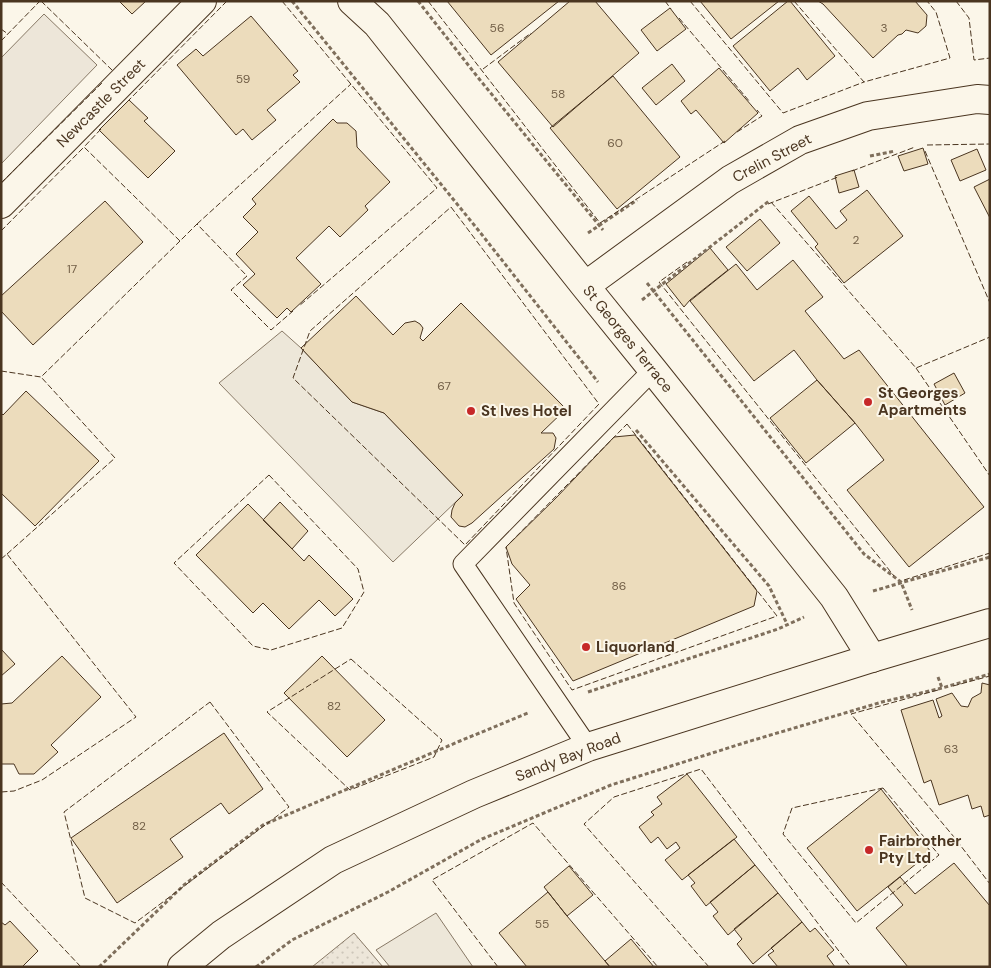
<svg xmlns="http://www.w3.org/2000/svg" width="991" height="968" viewBox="0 0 991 968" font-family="'DM Sans',sans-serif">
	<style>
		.garden { fill: url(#garden-dots); stroke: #887966 }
		.pitch { fill: #ede6d9; stroke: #887966 }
		.parking { fill: #ede7d9; stroke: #887966 }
		.building { fill: #ecdcbc; stroke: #4a3520 }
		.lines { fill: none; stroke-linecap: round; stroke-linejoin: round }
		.service-casing { stroke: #4a3520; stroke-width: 21 }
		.minor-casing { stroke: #4a3520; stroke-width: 30 }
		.primary-casing { stroke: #4a3520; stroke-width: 30 }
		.path { stroke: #7f6f5c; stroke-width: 3; stroke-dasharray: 4 2.5; stroke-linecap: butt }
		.service { stroke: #fbf6e9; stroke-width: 19 }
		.minor { stroke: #fbf6e9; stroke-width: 28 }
		.primary { stroke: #fbf6e9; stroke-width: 28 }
		.fence { stroke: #4a3520; stroke-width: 1; stroke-dasharray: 6 2.5; stroke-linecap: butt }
		.poi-dot { fill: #c62828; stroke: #fbf6e9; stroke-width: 2 }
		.labels { text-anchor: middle; stroke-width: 4; stroke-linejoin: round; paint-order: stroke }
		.number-label { font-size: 12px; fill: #725f47 }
		.street-label { font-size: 15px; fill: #4a3520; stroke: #fbf6e9 }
		.poi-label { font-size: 15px; font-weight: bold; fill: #4a3520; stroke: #fbf6e9; text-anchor: start }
	</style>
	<defs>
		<pattern id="garden-dots" width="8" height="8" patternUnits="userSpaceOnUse" patternTransform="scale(1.25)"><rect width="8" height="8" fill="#ede6d9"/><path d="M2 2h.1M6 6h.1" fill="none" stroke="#cdc6ba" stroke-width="1.8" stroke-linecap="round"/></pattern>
	</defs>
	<rect width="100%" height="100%" fill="#fbf6e9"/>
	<path class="garden" d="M354,933l29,34h-71z"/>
	<path class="pitch" d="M44,14l53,51 -96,99v-106z"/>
	<path class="parking" d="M282,331l19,17 51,54 32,11 79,82 -70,67 -174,-179z
		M436,913l37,54h-83l-14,-17z"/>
	<path class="building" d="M119,1h27l-14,13z
		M447,1h112l-68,54z
		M570,1h25l44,52 -86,74 -55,-65z
		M700,1h79l-48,38z
		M788,1h2l45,55 -28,24 -9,-12 -28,23 -37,-45z
		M818,1h97l12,14 -1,11 -8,7 -12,-3 -4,4 -4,1 -25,23 -50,-54z
		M670,8l16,21 -29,22 -16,-21z
		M251,16l47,55 -5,4 7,7 -33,28 9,10 -24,20 -9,-11 -7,6 -59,-70 19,-16 7,7z
		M672,64l13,17 -29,24 -14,-17z
		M719,68l39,45 -34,30 -28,-33 -5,4 -10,-13z
		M613,76l67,81 -63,52 -67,-81z
		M129,100l19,18 -4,3 31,30 -27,27 -49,-48z
		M333,119l4,4h10l9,8 1,16 33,35 -25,24 3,4 -28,27 -11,-11 -33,32 25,26 -30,28 -4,-4 -10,10 -34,-33 12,-11 -19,-20 22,-22 -15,-15 13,-13 -4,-5z
		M923,148l5,16 -24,7 -6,-15z
		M977,149l9,21 -26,11 -9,-21z
		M854,170l5,17 -20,6 -4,-17z
		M990,179v39l-16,-31z
		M867,190l36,46 -59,47 -29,-36 3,-3 -27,-33 18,-15 27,33 11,-9 -7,-9z
		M105,201l38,41 -110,103 -32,-34v-15z
		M760,219l20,24 -33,28 -21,-24z
		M710,248l18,22 -38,30 -6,7 -18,-23z
		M793,260l30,37 -18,14 39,48 15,-9 125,157 -75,60 -62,-77 37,-30 -29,-37 -38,-43 -23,-30 -40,31 -64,-80 46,-37 21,26z
		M356,296l37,39 12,-12 10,-2 5,3 3,4 -3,10 3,3 38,-38 105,106 -25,24h12l3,5 -2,11 -82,74 -7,4 -6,-1 -8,-9 1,-7 3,-7 8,-8 -79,-82 -32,-11 -51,-54z
		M954,373l11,20 -20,12 -11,-21z
		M817,380l38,43 -49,40 -36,-45z
		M26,391l73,70 -64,65 -34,-33v-80l2,2z
		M635,435l122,156 -3,15 -181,75 -57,-82 14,-14 -18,-21 -6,-17 50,-49 58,-61z
		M280,502l28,29 -16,18 -29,-29z
		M248,504l56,57 5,-6 44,44 -18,17 -16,-16 -30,29 -26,-26 -10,10 -57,-58z
		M1,649l14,15 -14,12z
		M62,656l39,41 -50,48 7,7 -24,22h-15l-5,-10h-13v-60l11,-1z
		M322,656l63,64 -38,37 -63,-64z
		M982,683l8,2v130l-6,2 -3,-11 -9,3 -4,-14 -29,10 -8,-25 -7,3 -23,-73 32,-10 6,18 3,-2 -6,-17 16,-6 9,13 7,1 4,-9 9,-5z
		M224,733l39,56 -34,25 -8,-11 -51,36 13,18 -66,46 -46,-65z
		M687,774l50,63 -55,43 -17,-20 15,-12 -4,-6 -9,7 -9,-12 -7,6 -12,-16 15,-12 -3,-3 11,-8 -5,-7z
		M881,789l50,63 -74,59 -50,-63z
		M734,839l21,26 -49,41 -15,-20 4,-3 -7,-8z
		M954,863l36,43v61h-82l-32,-39 27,-23 -15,-18 12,-10 15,17z
		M755,865l23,28 -50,42 -15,-19 5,-4 -8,-10z
		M569,866l24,29 -26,21 -23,-29z
		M548,892l19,24 43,51h-83l-28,-34z
		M778,893l24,29 -49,42 -16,-20 5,-5 -8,-10z
		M10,921l28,30 -16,16h-21v-45l4,3z
		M802,922l8,10 5,-4 19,22 -7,6 8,11h-57l-10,-12 6,-4 -3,-3z
		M631,939l23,28h-44l-5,-6z"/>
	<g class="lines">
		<defs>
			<path id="service" d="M588,747l-125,-183 190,-194"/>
			<path id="minor" d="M352,1l25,23 208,262 68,84 181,227 38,61
				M1,204l201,-203
				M585,286l145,-106 70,-40 68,-24 109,-17 13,1"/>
			<path id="primary" d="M182,967l39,-32 112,-75 141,-66 114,-47 284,-89 118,-35"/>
		</defs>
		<use href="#service" class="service-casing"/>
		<use href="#minor" class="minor-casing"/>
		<use href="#primary" class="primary-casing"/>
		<path class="path" d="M292,1l187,230 119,151
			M418,1l62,79 123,150
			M870,156l25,-5
			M588,233l49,-33
			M647,283l217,271 37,28 11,28
			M642,300l127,-99
			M636,430l133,156 18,38
			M873,591l117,-34
			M938,677l4,11
			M588,692l190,-63 26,-12
			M99,967l85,-82 79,-60 197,-84 68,-28
			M256,967l36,-27 96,-48 94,-53 129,-54 136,-43 135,-40 60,-14 48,-14"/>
		<use href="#service" class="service"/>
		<use href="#minor" class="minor"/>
		<use href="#primary" class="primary"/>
		<path class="fence" d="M41,1l72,70
			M282,1l155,187 -138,118
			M428,1l172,222 125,-82
			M665,1l6,8
			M690,1l93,112 81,-31
			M794,1l70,81 86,-24 -14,-46 -9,-11
			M956,1l13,17 5,42 16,-2
			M679,18l71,84
			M1,29l7,5
			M1,41l39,-40
			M483,69l48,-36
			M127,102l100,-101
			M101,129l-17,18 96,94 17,-17 50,52 -16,14 40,40 22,-19
			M737,132l25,-16 -5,-6
			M927,145l63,-1
			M925,151l65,152
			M852,171l63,-24
			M1,183l102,-101
			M771,202l145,166 74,-31
			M768,204l70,-27
			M451,207l148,197 -134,141 -172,-167 17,-47z
			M197,224l154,-140
			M1,231l83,-84
			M687,262l-28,20 235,294
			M916,368l74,108
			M1,371l40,6 139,-136
			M627,424l150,192 -205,74 -58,-87 -8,-56z
			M269,475l89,94 6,23 -22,36 -71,22 -18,-4 -79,-83z
			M7,554l108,-96 -74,-81
			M1,559l6,-5 129,163 -94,63 -28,11 -13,1
			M904,580l86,-27
			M351,659l91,81 -8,17 -84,33 -83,-78z
			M953,686l37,-10
			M938,690l-87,24 103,123 36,47
			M210,702l79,105 -154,116 -50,-25 -21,-86z
			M883,788l56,67 -83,68 -73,-89 9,-26z
			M1,882l80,85
			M498,967l-66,-87 101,-57 125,144
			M709,967l-125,-143 30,-27 87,-28 150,198"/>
	</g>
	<g class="poi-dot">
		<circle cx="868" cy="402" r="5"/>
		<circle cx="471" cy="411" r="5"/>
		<circle cx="586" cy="647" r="5"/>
		<circle cx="869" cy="850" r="5"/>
	</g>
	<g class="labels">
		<g class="number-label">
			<text x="497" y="32">56</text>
			<text x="884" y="32">3</text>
			<text x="243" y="83">59</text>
			<text x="558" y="98">58</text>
			<text x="615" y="147">60</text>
			<text x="856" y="244">2</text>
			<text x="72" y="273">17</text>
			<text x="444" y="390">67</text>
			<text x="619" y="590">86</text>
			<text x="334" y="710">82</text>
			<text x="951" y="753">63</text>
			<text x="139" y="830">82</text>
			<text x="542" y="928">55</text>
		</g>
		<g class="street-label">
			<text transform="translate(101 103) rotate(-45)" y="5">Newcastle Street</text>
			<text transform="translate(772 158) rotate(-28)" y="5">Crelin Street</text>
			<text transform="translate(628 339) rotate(51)" y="5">St Georges Terrace</text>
			<text transform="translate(568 757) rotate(-21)" y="5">Sandy Bay Road</text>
		</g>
		<g class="poi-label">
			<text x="878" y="398">St Georges<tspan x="878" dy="17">Apartments</tspan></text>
			<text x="481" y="416">St Ives Hotel</text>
			<text x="596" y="652">Liquorland</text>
			<text x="879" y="846">Fairbrother<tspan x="879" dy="17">Pty Ltd</tspan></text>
		</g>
	</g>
	<rect width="991" height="968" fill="none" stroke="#4a3520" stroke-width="5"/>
</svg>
